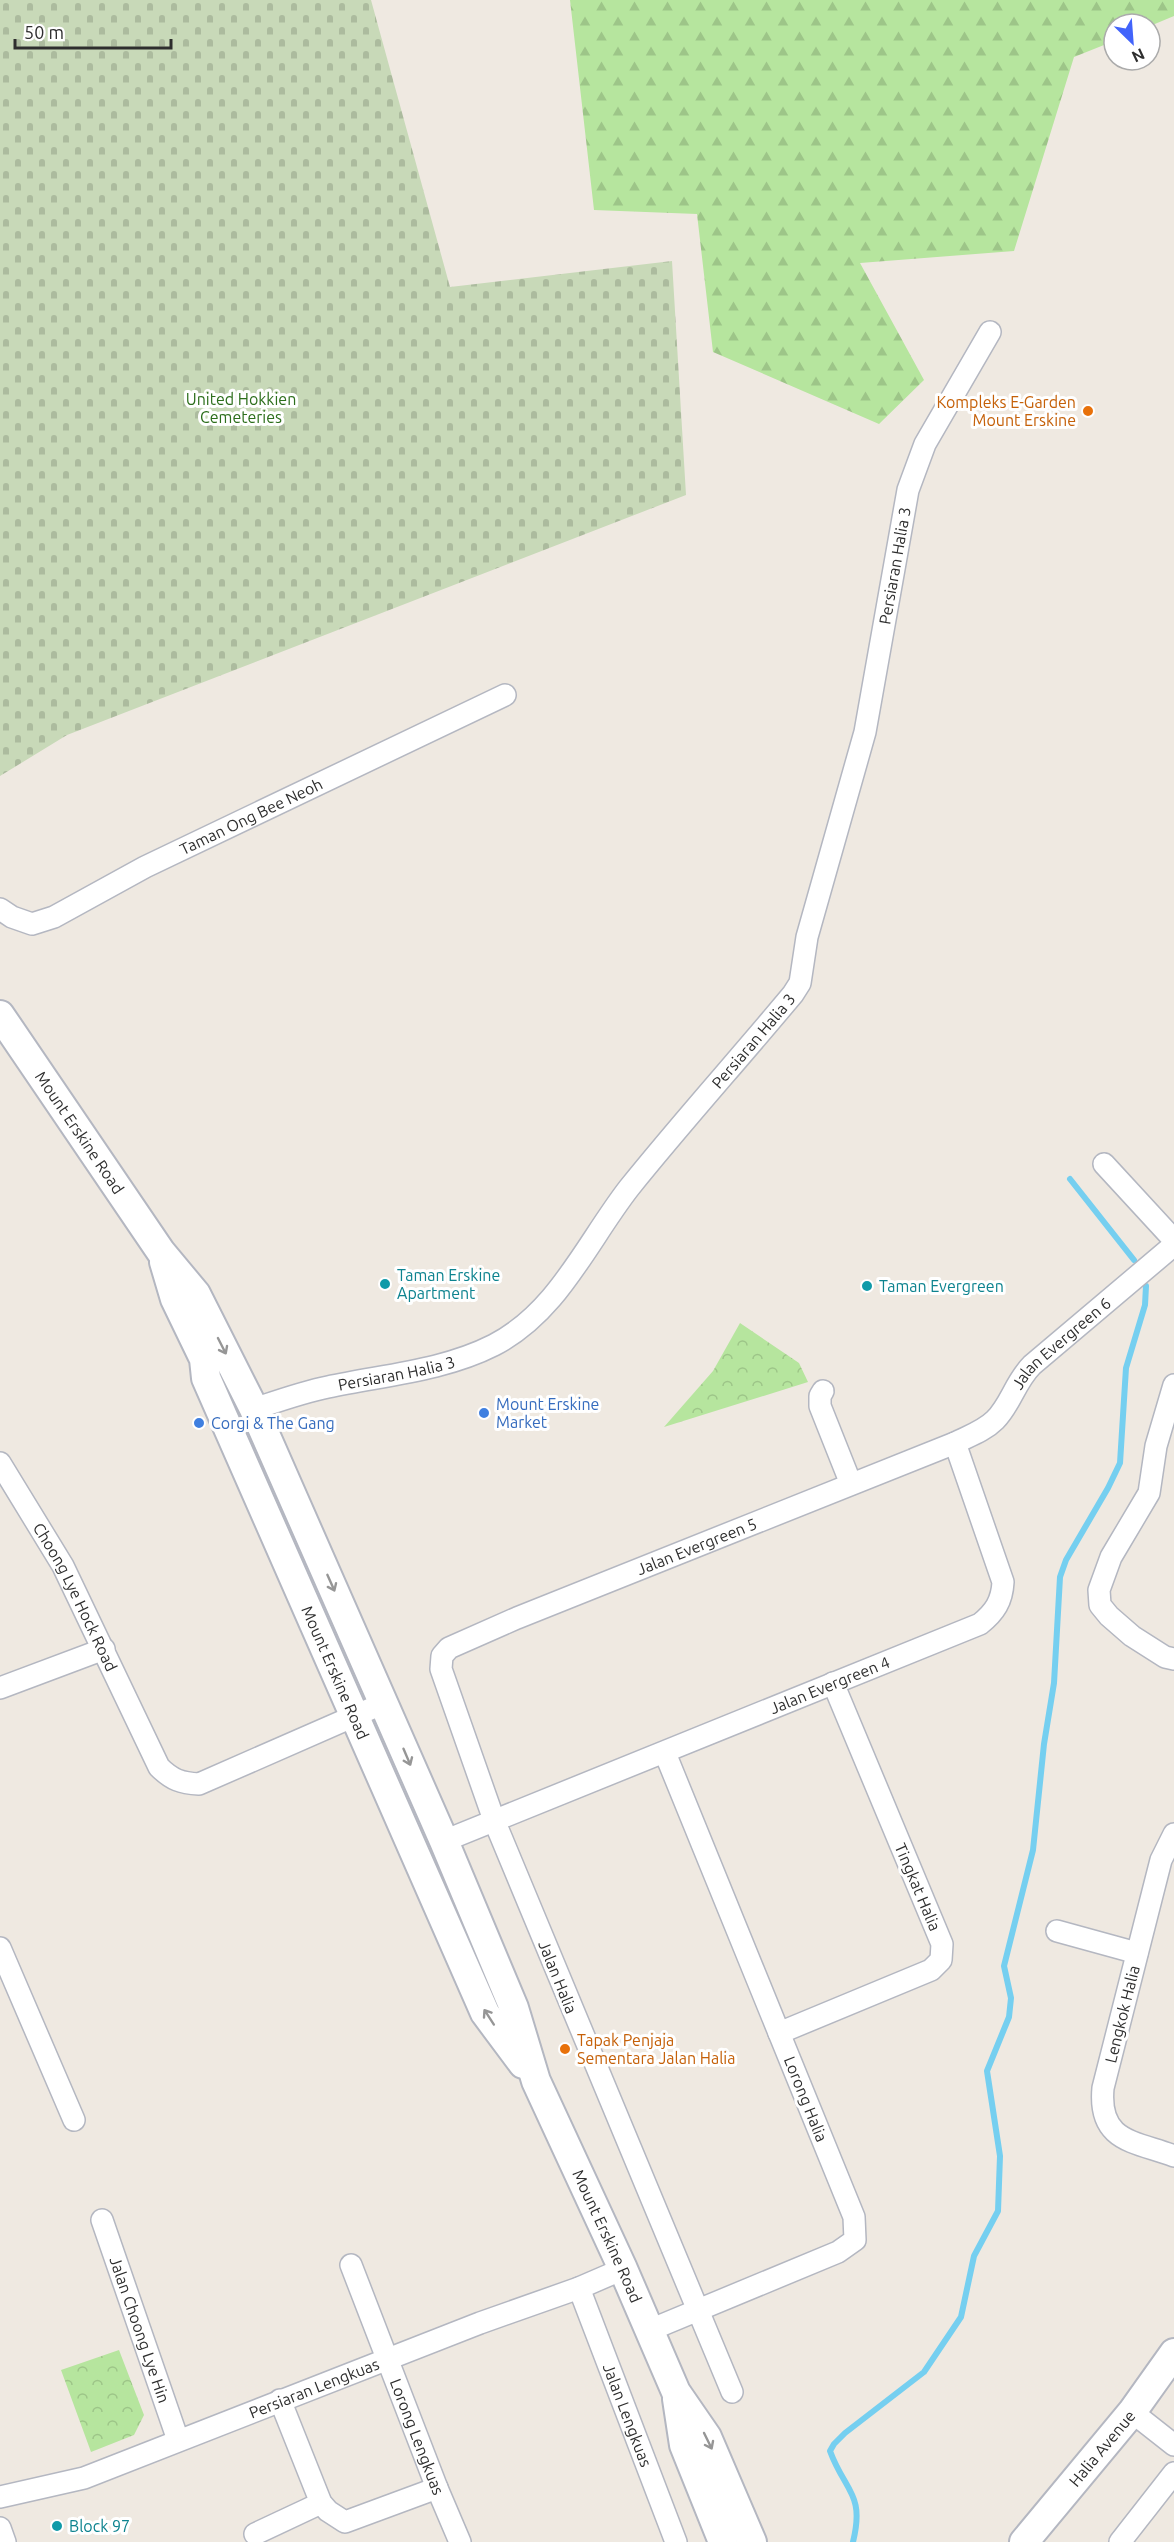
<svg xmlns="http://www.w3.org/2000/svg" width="1174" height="2542" viewBox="0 0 1174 2542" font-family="Ubuntu,sans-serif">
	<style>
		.forest { fill: url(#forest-firs) }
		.cemetery { fill: url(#cemetery-stones) }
		.park { fill: url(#park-crowns) }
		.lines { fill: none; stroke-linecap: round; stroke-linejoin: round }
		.stream { stroke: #75cff0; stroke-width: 6 }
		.street-casing { stroke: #b4b7c1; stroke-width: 24 }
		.secondary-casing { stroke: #b4b7c1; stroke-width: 32 }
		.street { stroke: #fff; stroke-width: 21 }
		.secondary { stroke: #fff; stroke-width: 28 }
		.oneway { stroke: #969696 }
		.food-dot { fill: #e8710a; stroke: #fff; stroke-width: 2 }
		.culture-dot { fill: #0f9aa8; stroke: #fff; stroke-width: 2 }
		.shop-dot { fill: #3f7fe0; stroke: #fff; stroke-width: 2 }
		.labels { text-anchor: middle; stroke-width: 6; stroke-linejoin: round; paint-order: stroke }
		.park-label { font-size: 16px; fill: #2c6e1b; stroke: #fff }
		.food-label { font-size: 16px; fill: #c56008; stroke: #fff; text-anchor: end }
		.street-label { font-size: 16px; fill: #2e2e2e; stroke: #fff }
		.culture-label { font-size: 16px; fill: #0d838f; stroke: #fff; text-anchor: start }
		.shop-label { font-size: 16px; fill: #366cbe; stroke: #fff; text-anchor: start }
	</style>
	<defs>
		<pattern id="forest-firs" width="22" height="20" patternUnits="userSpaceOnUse" patternTransform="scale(1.5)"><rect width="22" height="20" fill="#b6e59e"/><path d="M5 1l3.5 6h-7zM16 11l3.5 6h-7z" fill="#9dc588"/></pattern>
		<pattern id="cemetery-stones" width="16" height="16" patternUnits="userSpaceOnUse" patternTransform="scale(1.5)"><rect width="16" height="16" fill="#c8d9b8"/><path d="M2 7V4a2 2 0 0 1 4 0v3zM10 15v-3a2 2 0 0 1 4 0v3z" fill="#acbb9e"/></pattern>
		<pattern id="park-crowns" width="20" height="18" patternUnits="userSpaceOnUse" patternTransform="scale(1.5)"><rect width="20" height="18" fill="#b6e59e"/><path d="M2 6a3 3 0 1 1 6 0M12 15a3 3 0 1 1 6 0" fill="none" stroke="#9dc588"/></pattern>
	</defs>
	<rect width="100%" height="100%" fill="#efe9e1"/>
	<path class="forest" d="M570,0h604v16l-24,10 -36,-2v17l-40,16 -60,194 -154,12 64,117 -45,44 -166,-72 -16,-138 -103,-4z"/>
	<path class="cemetery" d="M0,0h371l79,287 222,-26 14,234 -619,240 -67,41z"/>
	<path class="park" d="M740,1323l59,40 9,19 -144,45 49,-56z
		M119,2350l25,65 -10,20 -43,17 -30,-82z"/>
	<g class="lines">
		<path class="stream" d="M1070,1179l64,81
			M853,2542c12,-49 -8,-50 -23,-91l4,-7 11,-11 79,-61 37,-55 13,-61 24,-45 2,-55 -13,-85 22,-54 2,-19 -7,-32 29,-116 11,-106 10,-61 6,-106 6,-17 42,-72 12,-25 6,-95 19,-63 1,-19"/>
		<defs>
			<g id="street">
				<path id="s1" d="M0,909l12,8 20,7 22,-7 91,-50 360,-172"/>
				<path d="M1104,1164l70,76"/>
				<path d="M1174,1385l-18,61 -7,47 -38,64 -12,33 1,15 9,11 23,20 33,21 9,2"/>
				<path d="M823,1391l-3,5v10l31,78"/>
				<path id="s2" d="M254,1409c24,-8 49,-17 74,-22 55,-12 115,-16 166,-42 64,-33 93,-103 135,-157 53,-66 110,-129 164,-194l7,-11 7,-46 58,-205 43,-242 17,-46 65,-112"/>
				<path id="s3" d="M0,1463l63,103 96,201c13,13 22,16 40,17l185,-81"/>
				<path d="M0,1688l104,-39"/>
				<path d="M1174,1834l-13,26 -58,228c-5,54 31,53 71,68"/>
				<path id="s4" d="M444,1841l536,-217c15,-12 22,-23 23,-42l-48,-139"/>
				<path d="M1057,1931l80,22"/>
				<path d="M0,1948l74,172"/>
				<path d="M779,2033l152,-63 10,-10 1,-16 -109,-261"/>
				<path id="s5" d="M102,2220l76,220"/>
				<path id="s6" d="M351,2265l86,223 23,54"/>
				<path id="s7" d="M579,2288l97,254"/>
				<path d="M650,2330l188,-78 17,-12 -1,-23 -189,-464"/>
				<path id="s8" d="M732,2392l-238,-572 -53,-151 1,-13 7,-8 68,-30 438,-175c14,-7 29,-12 40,-23 16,-16 20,-38 37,-55l142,-120"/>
				<path d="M280,2400l41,103 7,8 17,11 92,-34"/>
				<path d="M1132,2412l42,33"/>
				<path id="s9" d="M0,2497l84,-19 396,-155 99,-35 44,-19"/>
				<path d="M0,2528l5,14"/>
				<path d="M255,2534l66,-31"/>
				<path d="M1120,2542l54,-69"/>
			</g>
			<g id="secondary">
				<path id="s10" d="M0,1015l161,237 35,42 58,115 190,432 70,167 22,73 87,188 53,123 31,45 45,105"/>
				<path id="s11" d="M164,1262l11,37 29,60 2,19 279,635 38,51"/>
				<path d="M677,2399l7,46 39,97"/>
				<path id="s12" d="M1024,2542l108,-130 42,-59"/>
			</g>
		</defs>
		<use href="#street" class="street-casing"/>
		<use href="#secondary" class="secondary-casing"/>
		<use href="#street" class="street"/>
		<use href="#secondary" class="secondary"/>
	</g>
	<defs><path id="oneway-shaft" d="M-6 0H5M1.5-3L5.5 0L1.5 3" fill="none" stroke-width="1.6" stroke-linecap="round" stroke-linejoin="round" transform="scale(1.5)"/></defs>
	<g class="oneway">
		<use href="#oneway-shaft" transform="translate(222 1346) rotate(63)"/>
		<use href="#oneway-shaft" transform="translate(331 1583) rotate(66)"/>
		<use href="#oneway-shaft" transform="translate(407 1757) rotate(67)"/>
		<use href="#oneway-shaft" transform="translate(489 2017) rotate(-123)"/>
		<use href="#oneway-shaft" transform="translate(708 2441) rotate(64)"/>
	</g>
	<g class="food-dot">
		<circle cx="1088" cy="411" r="6"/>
		<circle cx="565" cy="2049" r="6"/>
	</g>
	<g class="culture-dot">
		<circle cx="385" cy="1284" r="6"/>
		<circle cx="867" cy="1286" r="6"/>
		<circle cx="57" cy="2526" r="6"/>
	</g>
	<g class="shop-dot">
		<circle cx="484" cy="1413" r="6"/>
		<circle cx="199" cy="1423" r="6"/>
	</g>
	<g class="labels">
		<g class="park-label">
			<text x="241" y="405">United Hokkien<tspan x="241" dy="18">Cemeteries</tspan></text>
		</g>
		<g class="food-label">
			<text x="1076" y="408">Kompleks E-Garden<tspan x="1076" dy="18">Mount Erskine</tspan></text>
			<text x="577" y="2046" text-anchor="start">Tapak Penjaja<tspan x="577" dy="18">Sementara Jalan Halia</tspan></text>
		</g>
		<g class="street-label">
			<text dy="6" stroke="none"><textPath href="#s2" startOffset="1154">Persiaran Halia 3</textPath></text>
			<text dy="6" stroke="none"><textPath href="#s1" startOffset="280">Taman Ong Bee Neoh</textPath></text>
			<text dy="6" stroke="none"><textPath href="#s2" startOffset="651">Persiaran Halia 3</textPath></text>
			<text dy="6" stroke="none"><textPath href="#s10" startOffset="142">Mount Erskine Road</textPath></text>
			<text dy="6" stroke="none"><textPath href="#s8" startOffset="1498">Jalan Evergreen 6</textPath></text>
			<text dy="6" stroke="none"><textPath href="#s2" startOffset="147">Persiaran Halia 3</textPath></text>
			<text dy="6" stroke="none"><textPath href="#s8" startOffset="1071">Jalan Evergreen 5</textPath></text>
			<text dy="6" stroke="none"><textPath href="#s3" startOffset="154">Choong Lye Hock Road</textPath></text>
			<text dy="6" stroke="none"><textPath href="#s11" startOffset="446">Mount Erskine Road</textPath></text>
			<text dy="6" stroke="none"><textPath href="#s4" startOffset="416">Jalan Evergreen 4</textPath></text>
			<text transform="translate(918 1887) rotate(67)" y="6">Tingkat Halia</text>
			<text transform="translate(558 1977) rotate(68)" y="6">Jalan Halia</text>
			<text transform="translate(1122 2014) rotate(-76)" y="6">Lengkok Halia</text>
			<text transform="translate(806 2099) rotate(68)" y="6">Lorong Halia</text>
			<text dy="6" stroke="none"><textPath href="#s10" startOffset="1370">Mount Erskine Road</textPath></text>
			<text dy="6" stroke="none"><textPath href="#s5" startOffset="116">Jalan Choong Lye Hin</textPath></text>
			<text dy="6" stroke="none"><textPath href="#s9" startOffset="333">Persiaran Lengkuas</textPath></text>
			<text dy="6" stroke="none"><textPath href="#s7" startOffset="136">Jalan Lengkuas</textPath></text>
			<text dy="6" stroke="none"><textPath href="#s6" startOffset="184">Lorong Lengkuas</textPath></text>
			<text dy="6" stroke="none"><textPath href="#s12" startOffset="122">Halia Avenue</textPath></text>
		</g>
		<g class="culture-label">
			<text x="397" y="1281">Taman Erskine<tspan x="397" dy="18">Apartment</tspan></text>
			<text x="879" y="1292">Taman Evergreen</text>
			<text x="69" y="2532">Block 97</text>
		</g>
		<g class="shop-label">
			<text x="496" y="1410">Mount Erskine<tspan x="496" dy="18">Market</tspan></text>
			<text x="211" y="1429">Corgi &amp; The Gang</text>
		</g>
	</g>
	<g transform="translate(1132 42) rotate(155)"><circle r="28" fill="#ffffff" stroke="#ababab" stroke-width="1.5"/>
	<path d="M0-4.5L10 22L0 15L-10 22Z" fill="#4264fb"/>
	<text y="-9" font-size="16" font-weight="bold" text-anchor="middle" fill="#2e2e2e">N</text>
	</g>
	<path d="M15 39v9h156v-9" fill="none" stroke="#2e2e2e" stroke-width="3"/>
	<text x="24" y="39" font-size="18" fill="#2e2e2e" stroke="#ffffff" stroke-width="4.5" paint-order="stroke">50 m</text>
</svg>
